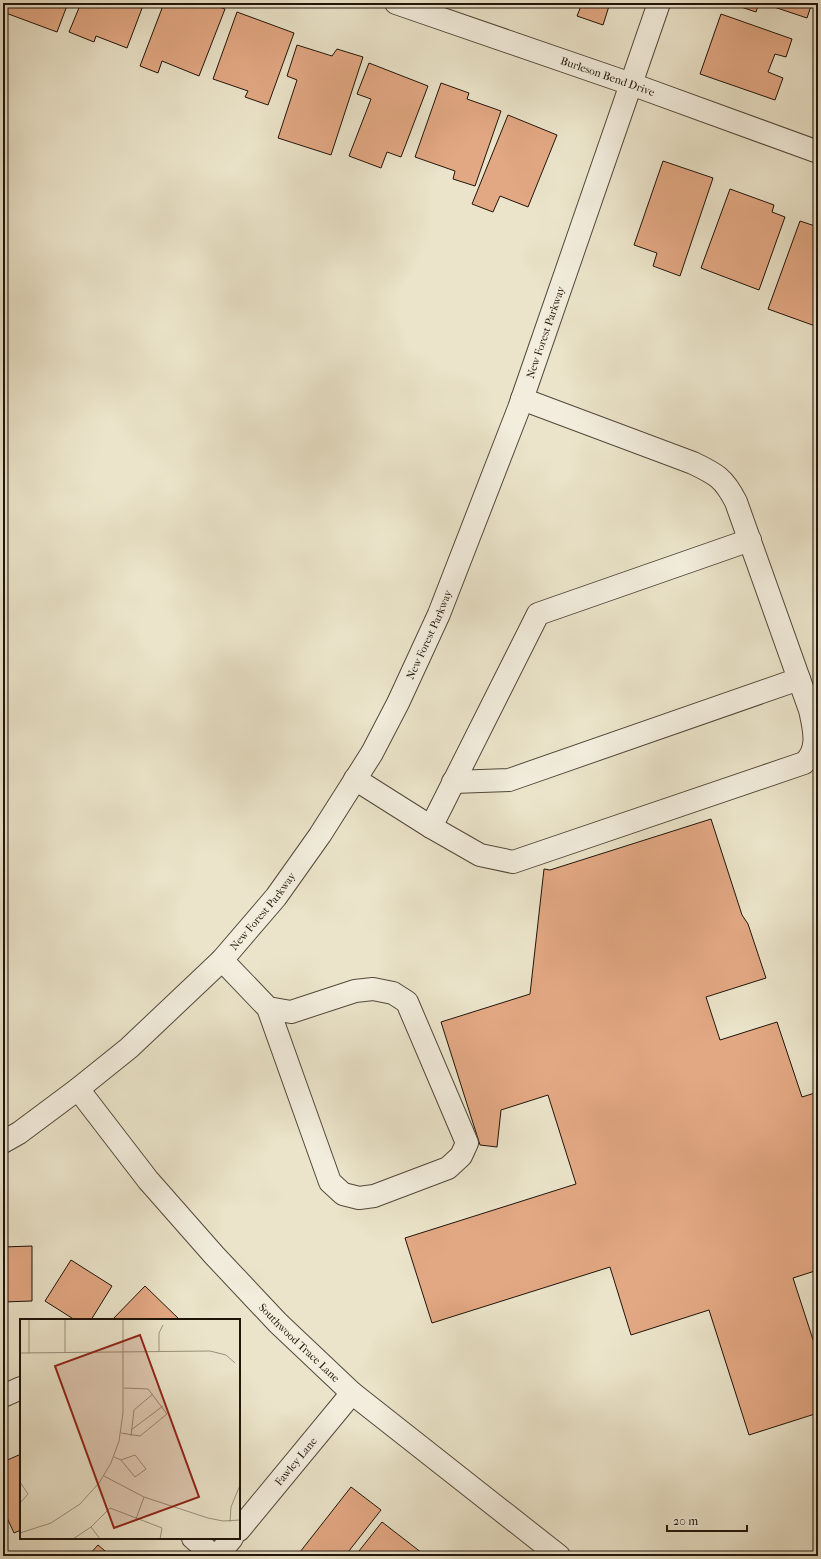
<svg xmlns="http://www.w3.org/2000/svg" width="821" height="1559" viewBox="0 0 821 1559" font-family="'IM FELL French Canon',serif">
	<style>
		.building { fill: #e2a883; stroke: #20140a }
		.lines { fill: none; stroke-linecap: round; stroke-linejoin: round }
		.minor-casing { stroke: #53483a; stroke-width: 24 }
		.minor { stroke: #f2eddd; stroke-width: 22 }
		.labels { text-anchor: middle; stroke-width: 3.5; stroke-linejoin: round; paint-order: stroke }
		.street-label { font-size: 11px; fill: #20140a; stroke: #f2eddd }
		.inset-road { fill: none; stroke: #9a917d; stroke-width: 1 }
		.view { fill: #8f2418; fill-opacity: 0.15; stroke: #8f2418; stroke-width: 2 }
		.inset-edge { fill: none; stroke: #20140a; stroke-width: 2 }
	</style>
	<rect width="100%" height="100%" fill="#ebe4ca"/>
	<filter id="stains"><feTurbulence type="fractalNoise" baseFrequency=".005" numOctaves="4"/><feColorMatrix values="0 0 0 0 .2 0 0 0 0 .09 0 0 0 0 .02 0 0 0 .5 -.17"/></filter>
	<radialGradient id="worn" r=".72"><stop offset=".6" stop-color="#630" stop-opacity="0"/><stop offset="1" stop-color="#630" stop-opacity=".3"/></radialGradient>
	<path class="building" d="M6,3h62l-11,29 -54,-20z
		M81,3h63l-17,45 -31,-12 -2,6 -25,-10z
		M164,3h45l16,6 -26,67 -37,-15 -4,12 -18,-7z
		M571,3h39l-7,22 -26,-9 4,-10z
		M732,3h27l-3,9 -24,-8z
		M762,3h50l-5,15z
		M237,12l57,21 -26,72 -23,-8 3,-6 -35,-12z
		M721,14l71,25 -6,18 -11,-3 -7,18 15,6 -8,22 -75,-26z
		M297,45l35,11 5,-7 26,8 -32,98 -53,-17 19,-58 -10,-4z
		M369,63l59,23 -27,71 -14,-5 -6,16 -32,-12 22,-57 -14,-5z
		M441,83l28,10 -2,6 34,12 -26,75 -22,-7 2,-8 -40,-14z
		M508,115l49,20 -29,72 -28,-11 -7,16 -21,-8z
		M663,161l50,17 -33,98 -27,-10 4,-13 -23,-8z
		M730,189l44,16 -2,7 13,5 -26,73 -58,-22z
		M800,221l18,6v100l-50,-18z
		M711,819l31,96 6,9 18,54 -60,19 14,43 57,-18 25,75 16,-5v178l-25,8 25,77v58l-69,22 -40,-125 -78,25 -21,-68 -178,56 -27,-85 171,-54 -28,-89 -47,15 -4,37 -17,-2 -39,-123 89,-28 14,-125 6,1z
		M32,1246v55l-29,1v-55z
		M71,1260l41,26 -21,34h-16l-30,-19z
		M145,1286l35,34h-68z
		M21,1454v76l-7,3 -11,-24v-47z
		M351,1487l30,23 -36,46h-39l-6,-4z
		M382,1522l40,31 -3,3h-64z
		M98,1545l13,11h-23z"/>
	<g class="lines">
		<defs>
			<g id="minor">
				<path id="s1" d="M396,3l235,81 187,68"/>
				<path d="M355,779l76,48 49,28 33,7 291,-99c16,-13 10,-35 6,-53l-74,-208c-12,-24 -20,-28 -43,-39l-171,-64"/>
				<path d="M453,782l56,-2 290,-101"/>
				<path d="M431,827l107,-213 212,-74"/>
				<path d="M222,960l46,48 23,4 64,-21 18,-2 20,4 14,9 60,141 -6,13 -13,12 -74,28 -15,2 -16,-4 -13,-12 -62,-174"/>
				<path id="s2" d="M78,1089l70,91 66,75 64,68 74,70 207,163"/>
				<path id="s3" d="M3,1142l16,-9 59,-44 51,-41 93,-88 54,-63 44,-62 52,-82 26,-50 41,-89 80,-206 140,-405"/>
				<path d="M3,1396l18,-8"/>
				<path id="s4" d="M239,1530l113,-137"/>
				<path d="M193,1538l21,18"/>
				<path d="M217,1556l15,-18"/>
			</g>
		</defs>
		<use href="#minor" class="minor-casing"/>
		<use href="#minor" class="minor"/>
	</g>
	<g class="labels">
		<g class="street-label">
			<text dy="4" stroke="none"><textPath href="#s1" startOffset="224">Burleson Bend Drive</textPath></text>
			<text dy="4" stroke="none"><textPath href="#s3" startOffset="997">New Forest Parkway</textPath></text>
			<text dy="4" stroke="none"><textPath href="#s3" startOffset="673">New Forest Parkway</textPath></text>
			<text dy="4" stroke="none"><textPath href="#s3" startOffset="349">New Forest Parkway</textPath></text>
			<text dy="4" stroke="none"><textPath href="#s2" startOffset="337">Southwood Trace Lane</textPath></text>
			<text dy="4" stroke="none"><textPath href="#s4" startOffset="89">Fawley Lane</textPath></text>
		</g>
	</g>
	<g transform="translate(20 1319)">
		<rect width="220" height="220" fill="#ebe4ca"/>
		<path class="inset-road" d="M45,0v33M139,32v-18l4,-8M0,34l190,-2 16,4 9,8M9,34v-34M111,111l32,-24M101,114l19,3 27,-22 -19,-25 -24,-1M111,117l3,-26 19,-16M94,138l7,3 14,-5 11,14 -11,8 -14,-17M84,157l40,21 64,21 15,3 17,-1M0,163l8,12 -8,9M116,200l8,-22M210,203l1,-15 9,-22M71,208l9,12M0,214l31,-10 29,-19 19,-21 12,-20 8,-22 4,-28v-94M53,220l18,-12 19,-19 52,20 -2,11"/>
		<path class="view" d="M120,16l59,162 -85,31 -59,-162z"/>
		<rect width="220" height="220" class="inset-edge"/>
	</g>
	<rect width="821" height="1559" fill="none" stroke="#ebe4ca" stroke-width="16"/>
	<rect x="4" y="4" width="813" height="1551" fill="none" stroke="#20140a" stroke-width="2"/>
	<rect x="8" y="8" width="805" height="1543" fill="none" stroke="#20140a"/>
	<path d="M667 1525v6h80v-6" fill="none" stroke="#20140a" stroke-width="2"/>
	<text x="673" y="1525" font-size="12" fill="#20140a" stroke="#f2eddd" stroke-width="3" paint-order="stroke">20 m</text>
	<rect width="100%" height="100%" filter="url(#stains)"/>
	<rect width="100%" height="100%" fill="url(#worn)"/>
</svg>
